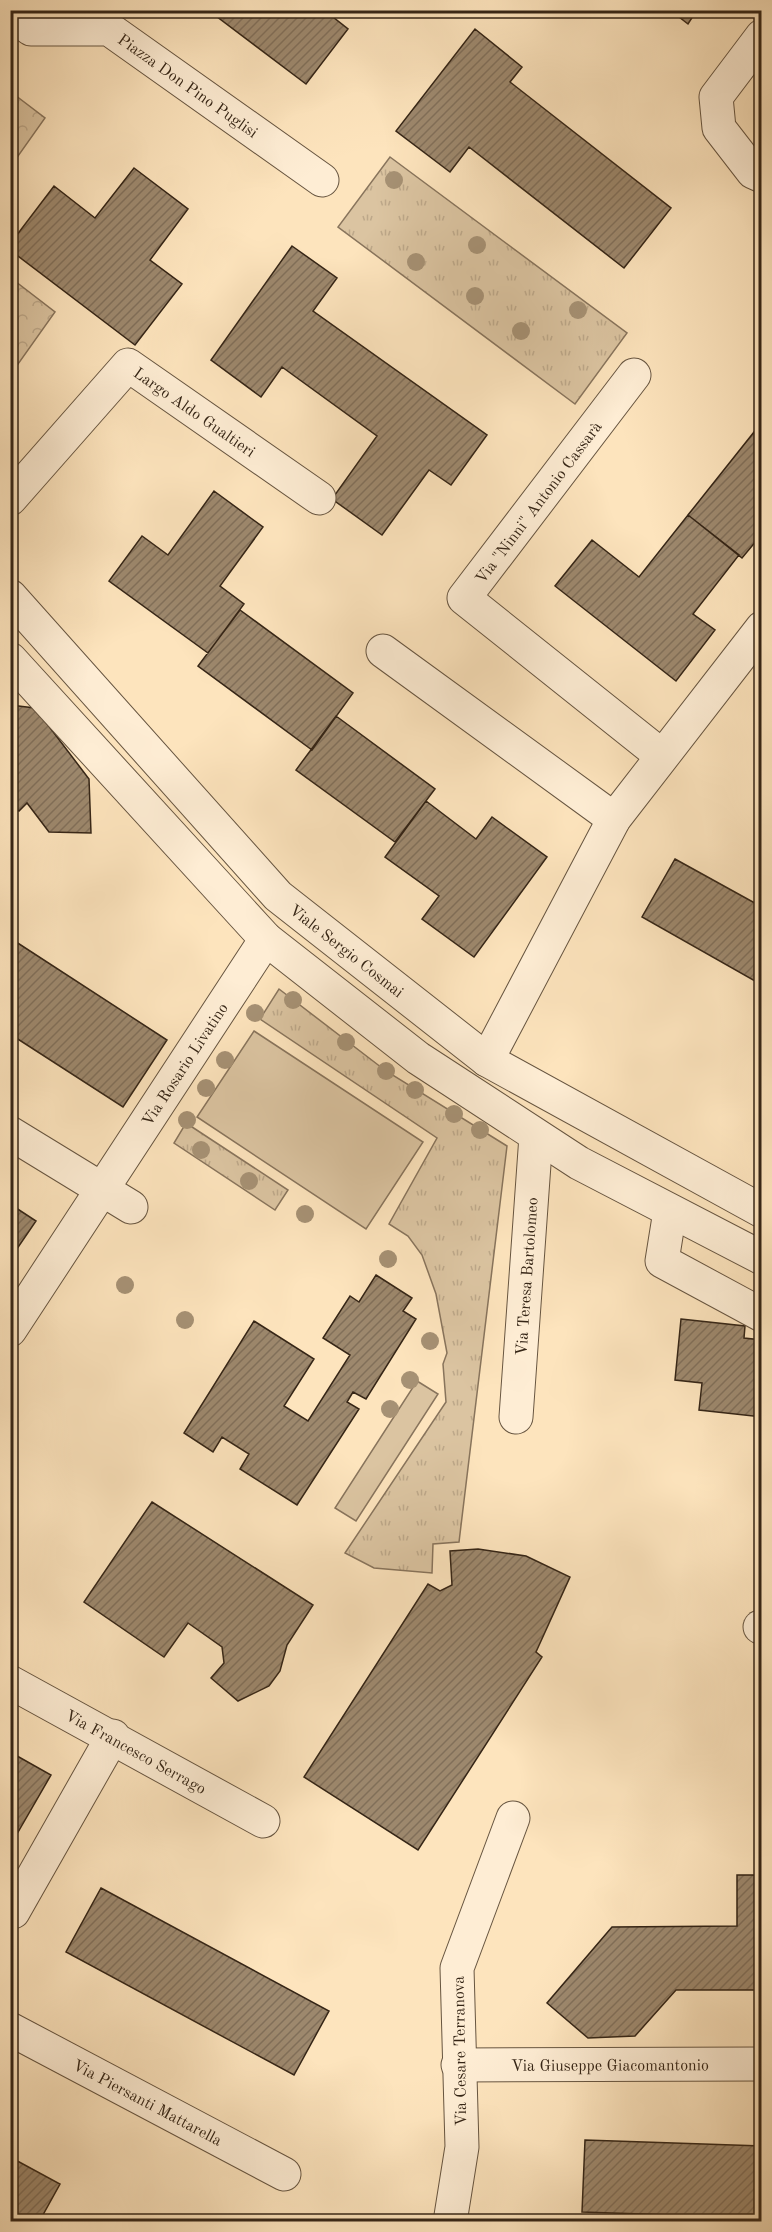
<svg xmlns="http://www.w3.org/2000/svg" width="772" height="2232" viewBox="0 0 772 2232" font-family="'Old Standard TT',serif">
	<style>
		.grass { fill: url(#grass-tufts); stroke: #88745c; stroke-width: 1.5 }
		.forest { fill: url(#forest-crowns); stroke: #88745c; stroke-width: 1.5 }
		.garden { fill: #dbc4a1; stroke: #88745c; stroke-width: 1.5 }
		.building { fill: url(#building-hatch); stroke: #352516; stroke-width: 1.5 }
		.lines { fill: none; stroke-linecap: round; stroke-linejoin: round }
		.minor-casing { stroke: #675540; stroke-width: 35 }
		.minor { stroke: #feedd4; stroke-width: 33 }
		.tree { fill: #a69174 }
		.labels { text-anchor: middle; stroke-width: 5; stroke-linejoin: round; paint-order: stroke }
		.street-label { font-size: 16px; fill: #352516; stroke: #feedd4 }
	</style>
	<defs>
		<pattern id="grass-tufts" width="24" height="20" patternUnits="userSpaceOnUse" patternTransform="scale(1.5)"><rect width="24" height="20" fill="#dbc4a1"/><path d="M3 7l-1-3M5 7V3M7 7l1-3M15 17l-1-3M17 17v-4M19 17l1-3" fill="none" stroke="#bda88a"/></pattern>
		<pattern id="forest-crowns" width="20" height="18" patternUnits="userSpaceOnUse" patternTransform="scale(1.5)"><rect width="20" height="18" fill="#dbc4a1"/><path d="M2 6a3 3 0 1 1 6 0M12 15a3 3 0 1 1 6 0" fill="none" stroke="#bda88a"/></pattern>
		<pattern id="building-hatch" width="6" height="6" patternUnits="userSpaceOnUse" patternTransform="scale(1.5)"><rect width="6" height="6" fill="#9d886d"/><path d="M-1 1l2-2M0 6l6-6M5 7l2-2" fill="none" stroke="#816f59"/></pattern>
	</defs>
	<rect width="100%" height="100%" fill="#fde4bd"/>
	<filter id="stains"><feTurbulence type="fractalNoise" baseFrequency=".00333" numOctaves="4"/><feColorMatrix values="0 0 0 0 .2 0 0 0 0 .09 0 0 0 0 .02 0 0 0 .5 -.17"/></filter>
	<radialGradient id="worn" r=".72"><stop offset=".6" stop-color="#630" stop-opacity="0"/><stop offset="1" stop-color="#630" stop-opacity=".3"/></radialGradient>
	<path class="grass" d="M390,157l237,176 -52,71 -237,-177z
		M279,989l107,82 121,75 -48,396 -26,2 -1,29 -58,-5 -29,-15 101,-151 -3,-38 4,-11 -11,-59 -14,-39 -14,-19 -19,-12 48,-86 -177,-119z
		M186,1123l102,67 -13,20 -101,-67z"/>
	<path class="forest" d="M11,92l34,26 -34,48z
		M11,278l44,34 -44,62z"/>
	<path class="garden" d="M254,1031l169,111 -57,87 -169,-112z
		M417,1381l21,13 -82,127 -21,-13z"/>
	<path class="building" d="M208,10h116l24,19 -42,55z
		M670,10h27l-9,14z
		M475,29l47,38 -12,15 161,126 -47,60 -155,-121 -19,25 -54,-41z
		M134,168l54,41 -38,51 32,24 -47,61 -125,-95v-6l44,-58 41,32z
		M292,246l45,32 -24,33 174,124 -36,50 -22,-15 -47,65 -50,-36 45,-63 -95,-69 -21,30 -50,-37z
		M762,422v112l-20,24 -54,-43z
		M214,491l49,36 -43,59 24,18 -36,49 -99,-72 33,-45 26,19z
		M688,515l51,40 -46,59 22,16 -39,51 -121,-95 37,-46 47,37z
		M240,610l113,83 -41,57 -114,-84z
		M10,705l25,3 54,71 2,54 -42,-1 -22,-29 -8,8 -9,-6z
		M336,716l99,73 -40,53 -99,-72z
		M426,801l50,38 16,-22 55,40 -73,100 -52,-38 17,-23 -54,-39z
		M675,859l87,48v78l-120,-68z
		M10,938l157,102 -44,67 -113,-73z
		M10,1204l26,17 -26,38z
		M376,1275l36,23 -9,13 13,8 -50,80 -13,-7 -6,10 12,7 -62,96 -57,-36 9,-15 -27,-17 -9,15 -29,-19 70,-112 60,38 -30,47 24,15 42,-66 -27,-17 27,-42 9,6z
		M681,1319l64,7 -1,12 18,2v77l-63,-7 3,-27 -27,-3z
		M152,1502l161,103 -26,40 -7,26 -11,15 -31,15 -27,-23 13,-15 -2,-16 -34,-24 -24,34 -80,-55z
		M478,1549l48,7 44,21 -34,75 6,5 -124,193 -114,-73 124,-193 12,7 12,-6 -2,-34z
		M10,1752l41,23 -41,71z
		M737,1875h25v115h-86l-41,46 -47,2 -41,-35 65,-76 125,-1z
		M101,1888l228,123 -35,64 -228,-123z
		M585,2140l177,6v72l-180,-6z
		M10,2157l50,27 -21,38h-29z"/>
	<g class="lines">
		<defs>
			<g id="minor">
				<path id="s1" d="M10,14l21,15h78l213,151"/>
				<path d="M762,36l-46,61 3,31 34,44 9,4"/>
				<path d="M634,375l-170,223 198,158"/>
				<path id="s2" d="M10,499l118,-134 191,133"/>
				<path id="s3" d="M10,596l268,300 209,164 275,151"/>
				<path d="M383,651l231,168"/>
				<path d="M10,659l256,280 152,119 161,105 183,95"/>
				<path d="M487,1060l127,-241 148,-191"/>
				<path d="M10,1133l121,74"/>
				<path d="M670,1211l-8,50 100,54"/>
				<path id="s4" d="M10,1330l256,-391"/>
				<path id="s5" d="M516,1417l20,-281"/>
				<path d="M760,1627h2"/>
				<path id="s6" d="M10,1682l253,139"/>
				<path d="M13,1912l100,-176"/>
				<path id="s7" d="M10,2029l274,145"/>
				<path id="s8" d="M458,2065l304,-1"/>
				<path d="M450,2222l12,-75 -5,-179 56,-150"/>
			</g>
		</defs>
		<use href="#minor" class="minor-casing"/>
		<use href="#minor" class="minor"/>
	</g>
	<g class="tree">
		<circle cx="394" cy="180" r="9"/>
		<circle cx="477" cy="245" r="9"/>
		<circle cx="416" cy="262" r="9"/>
		<circle cx="475" cy="296" r="9"/>
		<circle cx="578" cy="310" r="9"/>
		<circle cx="521" cy="331" r="9"/>
		<circle cx="293" cy="1000" r="9"/>
		<circle cx="255" cy="1013" r="9"/>
		<circle cx="346" cy="1042" r="9"/>
		<circle cx="225" cy="1060" r="9"/>
		<circle cx="386" cy="1071" r="9"/>
		<circle cx="206" cy="1088" r="9"/>
		<circle cx="415" cy="1090" r="9"/>
		<circle cx="454" cy="1114" r="9"/>
		<circle cx="187" cy="1120" r="9"/>
		<circle cx="480" cy="1130" r="9"/>
		<circle cx="201" cy="1150" r="9"/>
		<circle cx="249" cy="1181" r="9"/>
		<circle cx="305" cy="1214" r="9"/>
		<circle cx="388" cy="1259" r="9"/>
		<circle cx="125" cy="1285" r="9"/>
		<circle cx="185" cy="1320" r="9"/>
		<circle cx="430" cy="1341" r="9"/>
		<circle cx="410" cy="1380" r="9"/>
		<circle cx="390" cy="1409" r="9"/>
	</g>
	<g class="labels">
		<g class="street-label">
			<text dy="6" stroke="none"><textPath href="#s1" startOffset="201">Piazza Don Pino Puglisi</textPath></text>
			<text dy="6" stroke="none"><textPath href="#s2" startOffset="260">Largo Aldo Gualtieri</textPath></text>
			<text transform="translate(538 502) rotate(-53)" y="6">Via "Ninni" Antonio Cassarà</text>
			<text dy="6" stroke="none"><textPath href="#s3" startOffset="490">Viale Sergio Cosmai</textPath></text>
			<text dy="6" stroke="none"><textPath href="#s4" startOffset="318">Via Rosario Livatino</textPath></text>
			<text dy="6" stroke="none"><textPath href="#s5" startOffset="141">Via Teresa Bartolomeo</textPath></text>
			<text dy="6" stroke="none"><textPath href="#s6" startOffset="144">Via Francesco Serrago</textPath></text>
			<text transform="translate(459 2051) rotate(-91)" y="6">Via Cesare Terranova</text>
			<text dy="6" stroke="none"><textPath href="#s8" startOffset="152">Via Giuseppe Giacomantonio</textPath></text>
			<text dy="6" stroke="none"><textPath href="#s7" startOffset="156">Via Piersanti Mattarella</textPath></text>
		</g>
	</g>
	<rect width="772" height="2232" fill="none" stroke="#fde4bd" stroke-width="36"/>
	<rect x="12" y="12" width="748" height="2208" fill="none" stroke="#352516" stroke-width="3"/>
	<rect x="18" y="18" width="736" height="2196" fill="none" stroke="#352516" stroke-width="1.5"/>
	<rect width="100%" height="100%" filter="url(#stains)"/>
	<rect width="100%" height="100%" fill="url(#worn)"/>
</svg>
